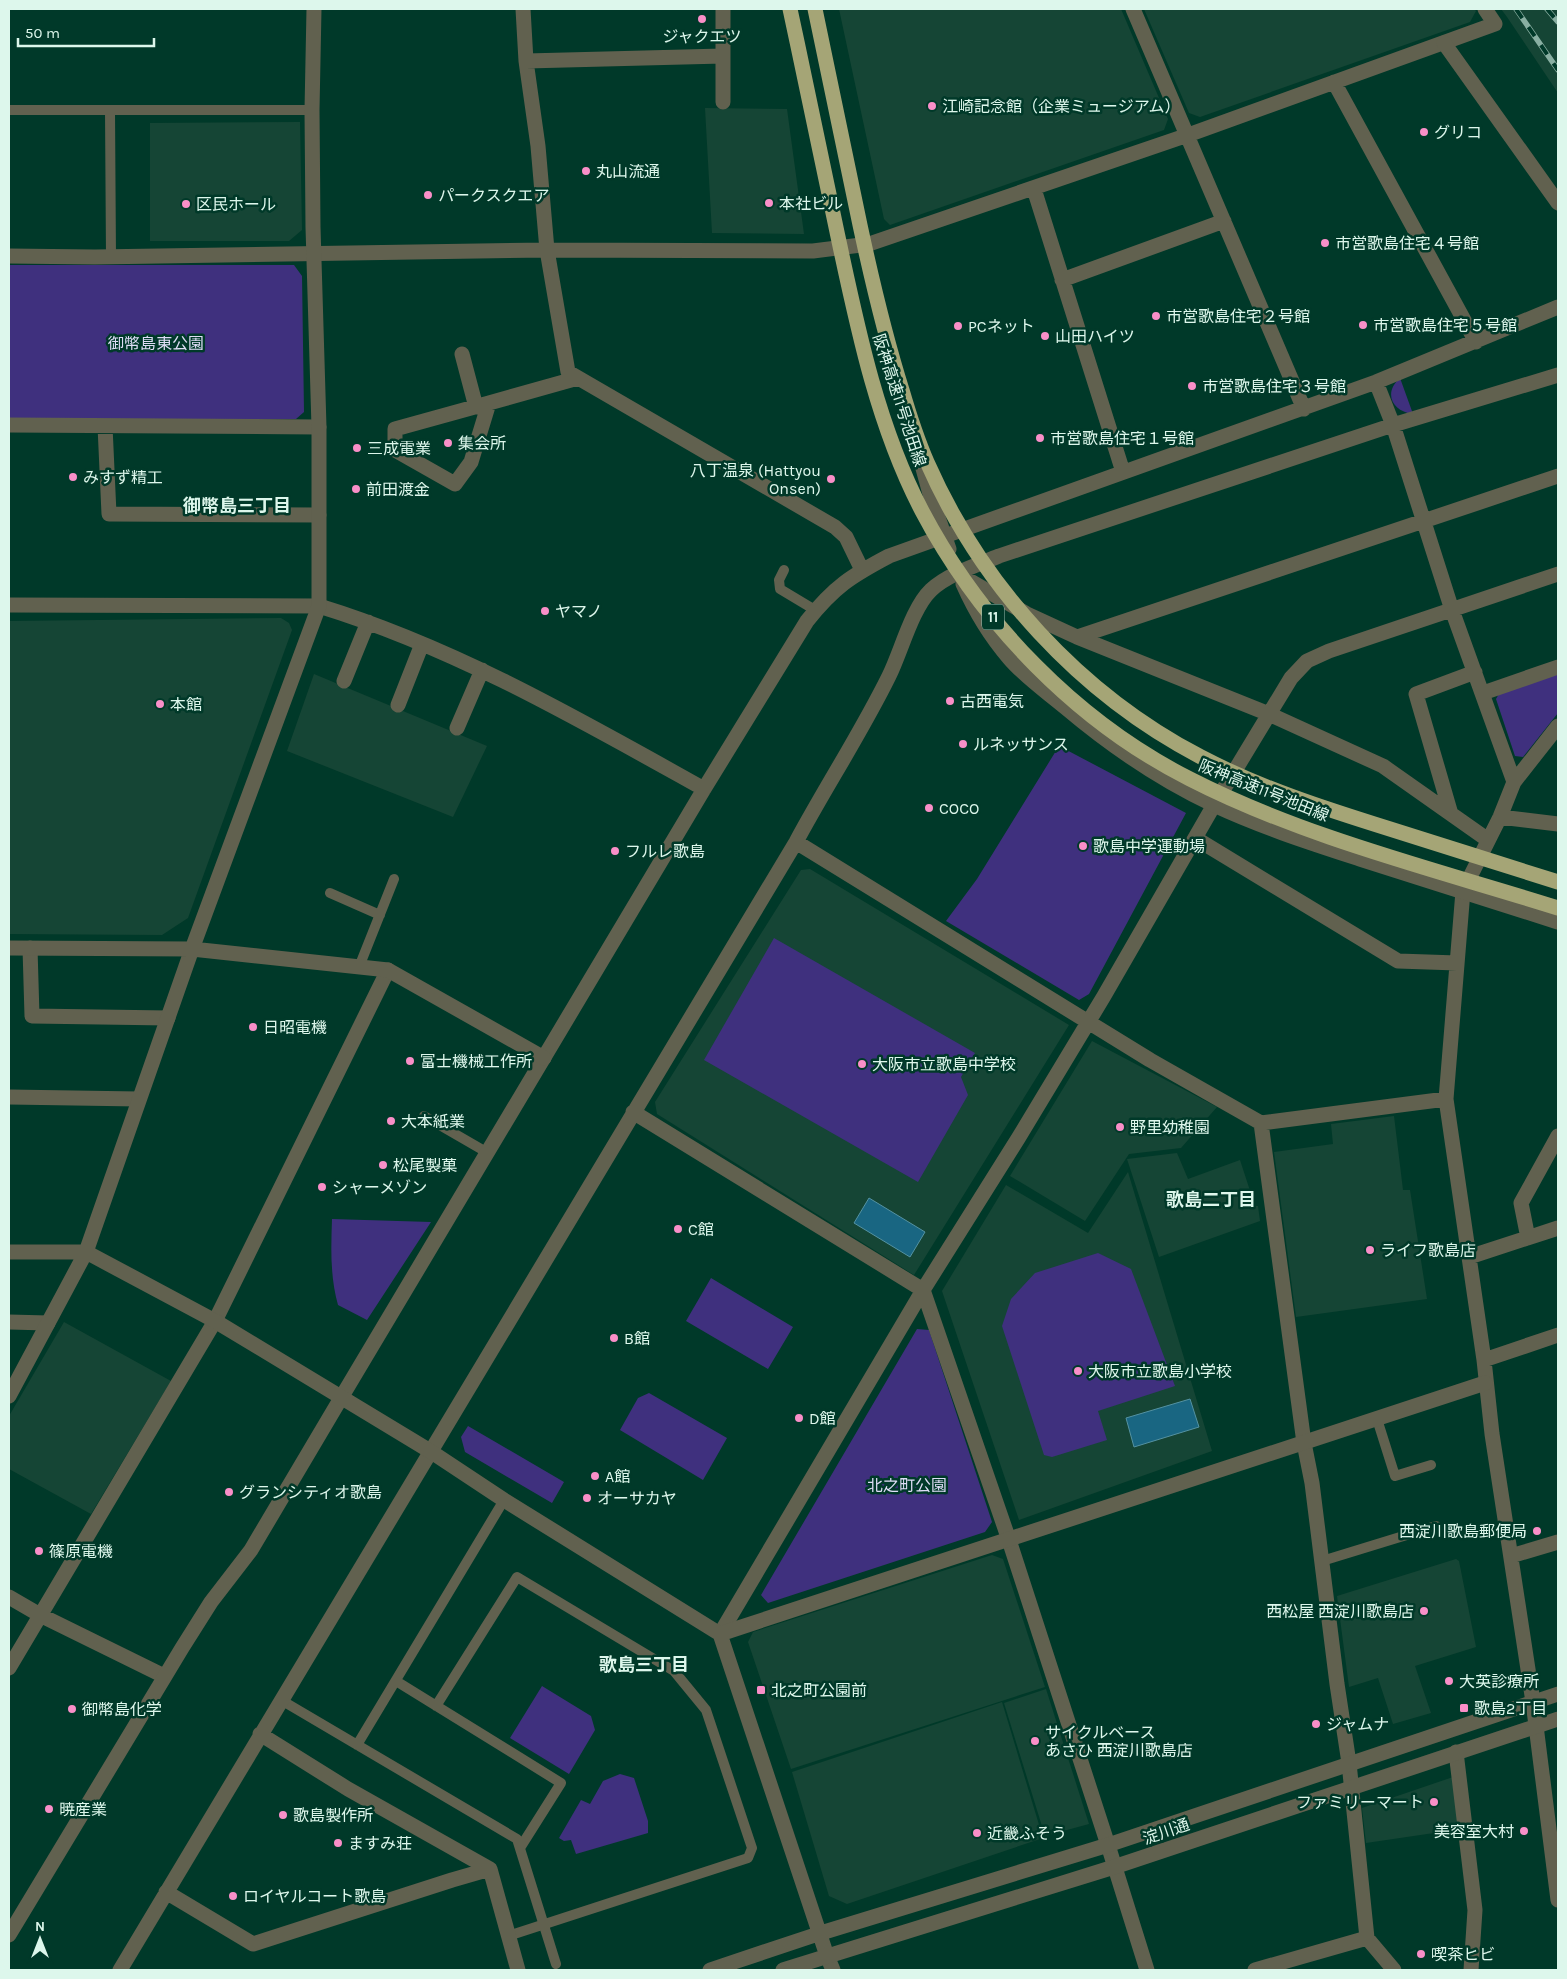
<svg xmlns="http://www.w3.org/2000/svg" width="1567" height="1979" viewBox="0 0 1567 1979" font-family="Karla,'Noto Sans JP',sans-serif">
	<style>
		.built { fill: #154535 }
		.green { fill: #3f307e }
		.water { fill: #196682; stroke: #5492a2 }
		.lines { fill: none; stroke-linecap: round; stroke-linejoin: round }
		.service { stroke: #61614f; stroke-width: 10 }
		.minor { stroke: #61614f; stroke-width: 15 }
		.tertiary { stroke: #61614f; stroke-width: 15 }
		.rail-casing { stroke: #89afa2; stroke-width: 5.5 }
		.rail { stroke: #003929; stroke-width: 4; stroke-dasharray: 11; stroke-linecap: butt }
		.motorway-bridge { stroke: #a5a576; stroke-width: 15 }
		.poi-dot { fill: #f98fc8; stroke: #003929; stroke-width: 2 }
		.labels { text-anchor: middle; stroke-width: 5; stroke-linejoin: round; paint-order: stroke }
		.shield { fill: #003929; stroke: #9bbeb2; stroke-width: 1 }
		.shield-label { font-size: 15px; font-weight: bold; fill: #ddf7ec }
		.poi-label { font-size: 16px; fill: #ddf7ec; stroke: #003929; text-anchor: start }
		.park-label { font-size: 16px; fill: #deddf6; stroke: #003929 }
		.street-label { font-size: 16px; fill: #ddf7ec; stroke: #003929 }
		.neighbourhood-label { font-size: 18px; font-weight: bold; fill: #ddf7ec; stroke: #003929 }
	</style>
	<rect width="100%" height="100%" fill="#003929"/>
	<path class="built" d="M839,9h282l47,110 -4,11 -274,95 -6,-6z
		M1144,9h330l2,2 -6,11 -270,95 -11,-4z
		M1501,9h57v84l-51,-76z
		M705,108l82,1 17,125 -92,-1z
		M300,122l2,108 -13,11h-139v-118z
		M281,618l8,5 3,7 -104,288 -26,17 -153,-1v-313z
		M314,674l173,72 -34,71 -166,-66z
		M810,869l259,156 -155,250 -257,-161 -2,-12 146,-232z
		M1092,1041l125,66 -36,41 -52,6 -44,67 -75,-45z
		M1394,1116l9,74h7l17,109 -131,18 -22,-165 59,-8 -2,-20z
		M1177,1153l11,26 52,-19 15,46h3l2,15 -101,36 -32,-98z
		M1128,1172l84,279 -193,69 -77,-229 64,-106 82,48z
		M64,1322l107,59 -80,133 -82,-45v-53z
		M992,1555l11,4 42,128 -254,82 -43,-127 5,-10z
		M1456,1559l3,2 17,86 -61,19 16,47 -38,11 -15,-46 -29,9 -12,-91z
		M1046,1689l43,135 -44,12 -41,-133z
		M1002,1702l41,136 -196,66 -18,-8 -37,-124z
		M1456,1776l5,53 -95,14 -4,-35z"/>
	<path class="green" d="M9,265h285l8,11 2,136 -8,7 -287,2z
		M1400,378l13,36c-21,-3 -30,-21 -13,-36z
		M1558,673v40l-35,44 -8,-1 -19,-57 4,-7z
		M1059,746l127,67 -97,181 -10,6 -133,-79 31,-42z
		M774,938l201,115 -14,24 7,18 -50,87 -214,-122z
		M332,1219l99,3 -64,98 -29,-15c-8,-29 -7,-56 -6,-86z
		M1098,1253l33,16 44,117 -77,25 9,29 -55,17 -8,-2 -42,-129 9,-27 24,-26z
		M711,1278l82,49 -25,42 -82,-48z
		M917,1329l12,1 63,192 -7,10 -217,71 -7,-8z
		M649,1393l78,45 -24,42 -83,-50 18,-32z
		M468,1426l96,56 -12,21 -87,-51 -4,-15z
		M542,1686l49,30 4,14 -26,44 -59,-36z
		M620,1774l14,4 14,43v12l-72,21 -5,-14 -7,1 -5,-3 22,-38 9,4 13,-23z"/>
	<path class="water" d="M869,1198l56,34 -15,25 -56,-34z
		M1190,1399l9,28 -65,20 -8,-29z"/>
	<g class="lines">
		<path class="service" d="M9,110h303
			M110,111l1,146
			M784,570l-5,10 1,9 35,21
			M330,893l50,22
			M359,967l35,-88
			M424,1116l64,37
			M1377,1419l18,57 36,-11
			M1322,1561l114,-35
			M396,1681l165,102 -41,65
			M281,1700l236,139 39,125
			M436,1706l81,-129 157,94 32,39 46,138 -4,10 -240,78
			M357,1745l147,-245"/>
		<path class="minor" d="M523,9l3,52 12,85 9,104 21,122 267,155 11,10 16,33
			M723,9v93
			M1133,9l171,400
			M526,61l197,-5
			M1334,82l142,260
			M1034,189l89,283
			M9,256l86,1 452,-7 266,1 56,-7 319,-109 307,-111 -10,-15
			M1062,280l162,-59
			M462,354l14,53
			M1376,382l17,43 59,185 62,172
			M489,403l-94,26v21l60,34 16,-22 18,-59 89,-25
			M9,425l310,2
			M105,426l4,88 210,1
			M960,575l67,39 50,23 192,77 114,52 105,74
			M9,605l310,1c137,42 261,114 385,183
			M1077,637l481,-161
			M344,681l24,-59
			M1483,693l75,-26
			M398,705l24,-61
			M1558,726l-44,56 -14,35 -37,74 -17,208 38,261 8,74 41,268 25,198
			M457,728l25,-58
			M1451,814l-35,-120 59,-22
			M1500,817l58,7
			M1195,838l203,123 59,2
			M796,842l354,218 111,63 185,-24
			M30,948l2,68 136,2
			M9,1097l130,2
			M633,1112l290,178 86,250 99,305 39,125
			M1528,1238l-7,-35 37,-67
			M1469,1257l89,-29
			M9,1322l39,1
			M1484,1360l74,-25
			M341,1398l363,-609 103,-168c27,-34 44,-45 82,-65l487,-174 182,-75
			M1511,1556l47,-14
			M9,1597l31,18 124,61
			M720,1634l203,-344 96,-153 85,-141 110,-191 77,-127 16,-17 22,-10 229,-77
			M9,1668l206,-347 173,-351
			M260,1734l88,55 142,80 28,101
			M1456,1752l19,158 -4,60
			M166,1892l87,52 199,-64 38,-11
			M1367,1938l27,32
			M827,1956l6,14
			M120,1970l676,-1128c30,-56 65,-109 93,-166 12,-24 23,-68 42,-86 17,-16 46,-25 68,-34l394,-131 165,-50
			M1255,1970l112,-32 -18,-175 -12,-79 -25,-201 -8,-40 -43,-320"/>
		<path class="tertiary" d="M1444,43l114,160
			M919,454l11,40 19,55
			M963,584c12,27 27,52 46,74 16,19 38,34 57,50 45,38 95,72 148,97 47,22 97,38 146,54 66,21 132,42 198,63
			M9,948l183,1 196,21 156,88
			M9,1252h77l129,69 215,130 74,49 216,134 107,322
			M9,1396l77,-144 106,-303 127,-343v-179l-6,-200 -1,-117 2,-101
			M720,1634l765,-251
			M9,1935l173,-287 29,-46 40,-52 90,-152
			M710,1970l111,-37 287,-88 450,-151
			M783,1970l331,-103 444,-148"/>
		<defs>
			<path id="rail" d="M1516,9l42,61
				M1547,9l11,13"/>
		</defs>
		<use href="#rail" class="rail-casing"/>
		<use href="#rail" class="rail"/>
		<path class="motorway-bridge" d="M790,9c16,74 31,148 47,223 20,94 40,193 85,279 59,112 155,211 268,268 113,58 247,91 368,129
			M815,9c15,72 30,144 45,216 12,56 25,111 42,165 7,24 15,49 25,72 55,125 153,232 274,295 59,31 125,52 189,72 56,18 112,35 168,53"/>
	</g>
	<g class="poi-dot">
		<circle cx="702" cy="19" r="5"/>
		<circle cx="932" cy="106" r="5"/>
		<circle cx="1424" cy="132" r="5"/>
		<circle cx="586" cy="171" r="5"/>
		<circle cx="428" cy="195" r="5"/>
		<circle cx="769" cy="203" r="5"/>
		<circle cx="186" cy="204" r="5"/>
		<circle cx="1325" cy="243" r="5"/>
		<circle cx="1156" cy="316" r="5"/>
		<circle cx="1363" cy="325" r="5"/>
		<circle cx="958" cy="326" r="5"/>
		<circle cx="1045" cy="336" r="5"/>
		<circle cx="1192" cy="386" r="5"/>
		<circle cx="1040" cy="438" r="5"/>
		<circle cx="448" cy="443" r="5"/>
		<circle cx="357" cy="448" r="5"/>
		<circle cx="73" cy="477" r="5"/>
		<circle cx="831" cy="479" r="5"/>
		<circle cx="356" cy="489" r="5"/>
		<circle cx="545" cy="611" r="5"/>
		<circle cx="950" cy="701" r="5"/>
		<circle cx="160" cy="704" r="5"/>
		<circle cx="963" cy="744" r="5"/>
		<circle cx="929" cy="808" r="5"/>
		<circle cx="1083" cy="846" r="5"/>
		<circle cx="615" cy="851" r="5"/>
		<circle cx="253" cy="1027" r="5"/>
		<circle cx="410" cy="1061" r="5"/>
		<circle cx="862" cy="1064" r="5"/>
		<circle cx="391" cy="1121" r="5"/>
		<circle cx="1120" cy="1127" r="5"/>
		<circle cx="383" cy="1165" r="5"/>
		<circle cx="322" cy="1187" r="5"/>
		<circle cx="678" cy="1229" r="5"/>
		<circle cx="1370" cy="1250" r="5"/>
		<circle cx="614" cy="1338" r="5"/>
		<circle cx="1078" cy="1371" r="5"/>
		<circle cx="799" cy="1418" r="5"/>
		<circle cx="595" cy="1476" r="5"/>
		<circle cx="229" cy="1492" r="5"/>
		<circle cx="587" cy="1498" r="5"/>
		<circle cx="1537" cy="1531" r="5"/>
		<circle cx="39" cy="1551" r="5"/>
		<circle cx="1424" cy="1611" r="5"/>
		<circle cx="1449" cy="1681" r="5"/>
		<rect x="756" y="1685" width="10" height="10" rx="2.5"/>
		<rect x="1459" y="1703" width="10" height="10" rx="2.5"/>
		<circle cx="72" cy="1709" r="5"/>
		<circle cx="1316" cy="1724" r="5"/>
		<circle cx="1035" cy="1741" r="5"/>
		<circle cx="1434" cy="1802" r="5"/>
		<circle cx="49" cy="1809" r="5"/>
		<circle cx="283" cy="1815" r="5"/>
		<circle cx="1524" cy="1831" r="5"/>
		<circle cx="977" cy="1833" r="5"/>
		<circle cx="338" cy="1843" r="5"/>
		<circle cx="233" cy="1896" r="5"/>
		<circle cx="1421" cy="1954" r="5"/>
	</g>
	<g class="labels">
		<rect class="shield" x="982" y="604.5" width="22" height="25" rx="4"/>
		<g class="shield-label">
			<text x="993" y="622">11</text>
		</g>
		<g class="poi-label">
			<text x="702" y="42" text-anchor="middle">ジャクエツ</text>
			<text x="942" y="112">江崎記念館（企業ミュージアム）</text>
			<text x="1434" y="138">グリコ</text>
			<text x="596" y="177">丸山流通</text>
			<text x="438" y="201">パークスクエア</text>
			<text x="779" y="209">本社ビル</text>
			<text x="196" y="210">区民ホール</text>
			<text x="1335" y="249">市営歌島住宅４号館</text>
			<text x="1166" y="322">市営歌島住宅２号館</text>
			<text x="1373" y="331">市営歌島住宅５号館</text>
			<text x="968" y="332">PCネット</text>
			<text x="1055" y="342">山田ハイツ</text>
			<text x="1202" y="392">市営歌島住宅３号館</text>
			<text x="1050" y="444">市営歌島住宅１号館</text>
			<text x="458" y="449">集会所</text>
			<text x="367" y="454">三成電業</text>
			<text x="821" y="476" text-anchor="end">八丁温泉 (Hattyou<tspan x="821" dy="18">Onsen)</tspan></text>
			<text x="83" y="483">みすず精工</text>
			<text x="366" y="495">前田渡金</text>
			<text x="555" y="617">ヤマノ</text>
			<text x="960" y="707">古西電気</text>
			<text x="170" y="710">本館</text>
			<text x="973" y="750">ルネッサンス</text>
			<text x="939" y="814">COCO</text>
			<text x="1093" y="852">歌島中学運動場</text>
			<text x="625" y="857">フルレ歌島</text>
			<text x="263" y="1033">日昭電機</text>
			<text x="420" y="1067">富士機械工作所</text>
			<text x="872" y="1070">大阪市立歌島中学校</text>
			<text x="401" y="1127">大本紙業</text>
			<text x="1130" y="1133">野里幼稚園</text>
			<text x="393" y="1171">松尾製菓</text>
			<text x="332" y="1193">シャーメゾン</text>
			<text x="688" y="1235">C館</text>
			<text x="1380" y="1256">ライフ歌島店</text>
			<text x="624" y="1344">B館</text>
			<text x="1088" y="1377">大阪市立歌島小学校</text>
			<text x="809" y="1424">D館</text>
			<text x="605" y="1482">A館</text>
			<text x="239" y="1498">グランシティオ歌島</text>
			<text x="597" y="1504">オーサカヤ</text>
			<text x="1527" y="1537" text-anchor="end">西淀川歌島郵便局</text>
			<text x="49" y="1557">篠原電機</text>
			<text x="1414" y="1617" text-anchor="end">西松屋 西淀川歌島店</text>
			<text x="1459" y="1687">大英診療所</text>
			<text x="771" y="1696">北之町公園前</text>
			<text x="1474" y="1714">歌島2丁目</text>
			<text x="82" y="1715">御幣島化学</text>
			<text x="1326" y="1730">ジャムナ</text>
			<text x="1045" y="1738">サイクルベース<tspan x="1045" dy="18">あさひ 西淀川歌島店</tspan></text>
			<text x="1424" y="1808" text-anchor="end">ファミリーマート</text>
			<text x="59" y="1815">暁産業</text>
			<text x="293" y="1821">歌島製作所</text>
			<text x="1514" y="1837" text-anchor="end">美容室大村</text>
			<text x="987" y="1839">近畿ふそう</text>
			<text x="348" y="1849">ますみ荘</text>
			<text x="243" y="1902">ロイヤルコート歌島</text>
			<text x="1431" y="1960">喫茶ヒビ</text>
		</g>
		<g class="park-label">
			<text x="156" y="349">御幣島東公園</text>
			<text x="907" y="1491">北之町公園</text>
		</g>
		<g class="street-label">
			<text transform="translate(900 400) rotate(72)" y="6">阪神高速11号池田線</text>
			<text transform="translate(1264 790) rotate(22)" y="6">阪神高速11号池田線</text>
			<text transform="translate(1166 1831) rotate(-19)" y="6">淀川通</text>
		</g>
		<g class="neighbourhood-label">
			<text x="237" y="512">御幣島三丁目</text>
			<text x="1211" y="1206">歌島二丁目</text>
			<text x="644" y="1671">歌島三丁目</text>
		</g>
	</g>
	<rect width="1567" height="1979" fill="none" stroke="#ddf7ec" stroke-width="20"/>
	<g transform="translate(40 1939)" stroke="#003929" stroke-width="4" paint-order="stroke">
	<path d="M0-4L9 19L0 12L-9 19Z" fill="#ddf7ec"/>
	<text y="-8" font-size="14" font-weight="bold" text-anchor="middle" fill="#ddf7ec">N</text>
	</g>
	<path d="M18 38v8h136v-8" fill="none" stroke="#ddf7ec" stroke-width="2.5"/>
	<text x="25" y="38" font-size="15" fill="#ddf7ec" stroke="#003929" stroke-width="4" paint-order="stroke">50 m</text>
</svg>
